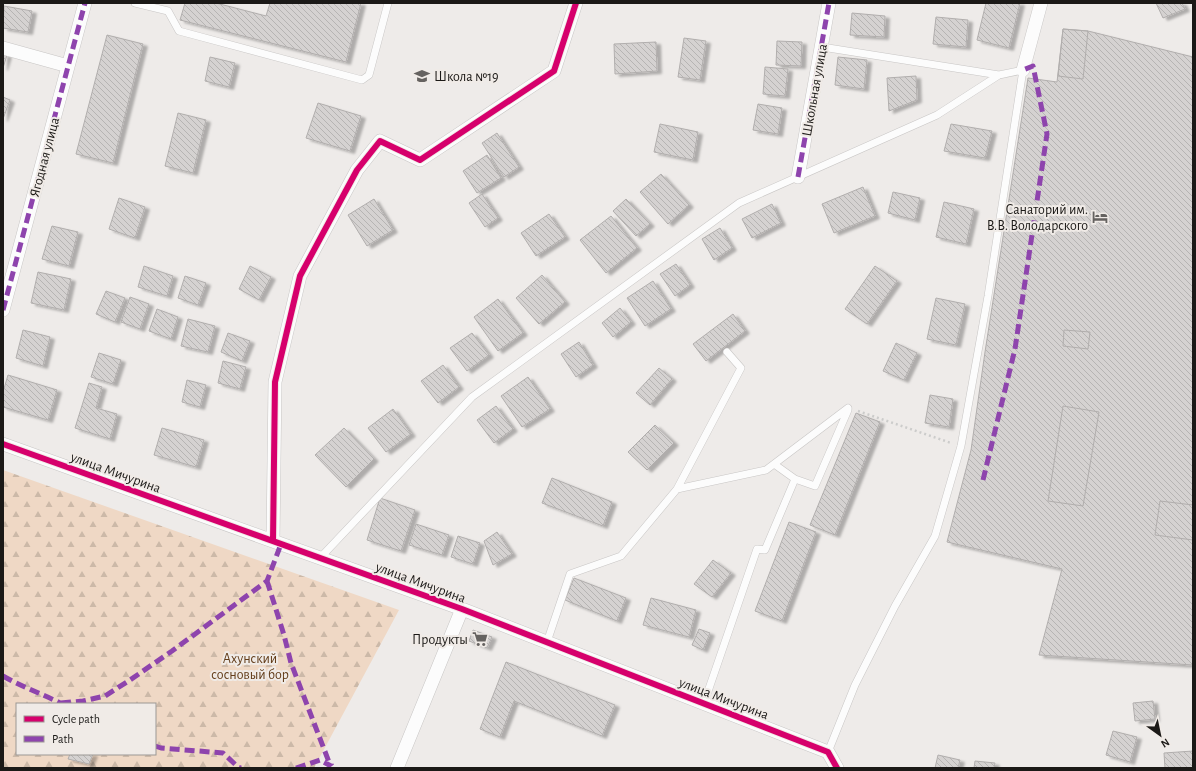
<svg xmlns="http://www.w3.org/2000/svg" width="1196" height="771" viewBox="0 0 1196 771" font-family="'Alegreya Sans',sans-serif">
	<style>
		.forest { fill: url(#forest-firs); fill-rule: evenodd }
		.building { fill: url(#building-back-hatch); stroke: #b1aead; filter: url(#shadow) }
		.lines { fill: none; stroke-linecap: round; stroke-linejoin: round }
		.service-casing { stroke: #c8c6c5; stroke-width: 8 }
		.minor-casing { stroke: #c8c6c5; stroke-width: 14 }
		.path { stroke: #cccccb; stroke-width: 2.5; stroke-dasharray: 2 3; stroke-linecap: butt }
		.service { stroke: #fcfcfc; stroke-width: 7 }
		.minor { stroke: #fcfcfc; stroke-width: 13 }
		.quiet { stroke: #8e44ad; stroke-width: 5; stroke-dasharray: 10 5; stroke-linecap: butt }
		.cycleway-casing { stroke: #f0ebe7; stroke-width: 8 }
		.cycleway { stroke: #d6006c; stroke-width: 6 }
		.labels { text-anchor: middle; stroke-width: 4; stroke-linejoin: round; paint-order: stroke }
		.poi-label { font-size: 14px; fill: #1b1917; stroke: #f0ebe7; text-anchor: end }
		.street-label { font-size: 14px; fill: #1b1917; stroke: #f0ebe7 }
		.park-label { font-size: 14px; fill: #633d1a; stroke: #f0ebe7 }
	</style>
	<defs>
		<pattern id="forest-firs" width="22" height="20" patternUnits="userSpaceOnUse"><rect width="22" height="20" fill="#efd8c5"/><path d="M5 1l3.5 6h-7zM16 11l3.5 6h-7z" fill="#ccb9a8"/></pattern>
		<pattern id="building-back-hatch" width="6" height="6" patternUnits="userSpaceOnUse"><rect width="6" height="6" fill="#d5d2d1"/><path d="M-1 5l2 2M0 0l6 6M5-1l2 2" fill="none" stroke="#b6b4b3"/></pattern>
		<filter id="shadow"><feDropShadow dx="4.5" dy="2.5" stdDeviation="1" flood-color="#0004"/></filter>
	</defs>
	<rect width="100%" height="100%" fill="#eeebe9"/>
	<path class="forest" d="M3,470l396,140 -85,158h-311zM17,704h138v50h-138z"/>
	<path class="building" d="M185,3h31l50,13 4,-13h91l-15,59 -166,-42z
		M986,3h34l-11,45 -32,-8z
		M1156,3h26l3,6 -22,9z
		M4,6l28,5 -4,21 -25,-4z
		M852,13l33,3 -1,21 -34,-2z
		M936,17l32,3 -2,27 -33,-3z
		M1063,29l25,2 105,26v608l-154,-10 23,-86 -115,-27 24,-92 14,-98 43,-274 29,4z
		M1063,29l25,2 -5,48 -25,-3z
		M107,35l36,9 -30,119 -37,-9z
		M684,38l22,3 -6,39 -22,-3z
		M777,41l25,1 -1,24 -25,-1z
		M656,42l1,29 -42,3 -1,-30z
		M3,54l4,1 -4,13z
		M210,57l25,6 -6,24 -24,-6z
		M838,57l29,3 -3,29 -29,-4z
		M765,67l23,2 -3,27 -22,-2z
		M916,76l1,24 -28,11 -2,-33z
		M3,97l7,3 -7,19z
		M318,103l43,13 -11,35 -44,-13z
		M758,104l24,4 -4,26 -25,-4z
		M178,113l28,7 -13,53 -28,-7z
		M660,124l38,8 -5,28 -39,-8z
		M951,124l41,7 -7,27 -41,-7z
		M497,133l22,34 -15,10 -22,-34z
		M487,155l14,23 -24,15 -14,-22z
		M661,174l28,31 -21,19 -28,-32z
		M863,187l12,29 -41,17 -12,-29z
		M893,192l27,6 -5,22 -27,-7z
		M482,194l16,24 -13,9 -16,-24z
		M119,198l26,9 -10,31 -26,-9z
		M374,199l19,31 -26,16 -19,-31z
		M626,199l24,25 -14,12 -23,-25z
		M944,202l30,7 -8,35 -30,-7z
		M772,204l9,19 -29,15 -10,-19z
		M549,214l16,23 -29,19 -15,-23z
		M611,216l26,32 -31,25 -26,-33z
		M52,226l26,6 -9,34 -27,-7z
		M720,228l12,20 -18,12 -12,-21z
		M676,264l14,21 -15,11 -15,-22z
		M144,266l29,10 -6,20 -29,-9z
		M250,266l21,11 -12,23 -20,-11z
		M875,266l22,15 -30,43 -22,-15z
		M38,272l33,7 -7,31 -33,-7z
		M542,275l23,27 -26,22 -23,-26z
		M185,276l21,7 -8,22 -20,-7z
		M653,281l18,28 -26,17 -18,-28z
		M106,291l19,7 -10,24 -19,-8z
		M130,297l19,7 -9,25 -19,-7z
		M936,298l29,6 -9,41 -29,-6z
		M498,299l25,34 -25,18 -24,-34z
		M620,308l11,14 -18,15 -11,-14z
		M157,309l21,8 -7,22 -22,-8z
		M733,314l12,17 -39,30 -13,-17z
		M188,319l27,7 -7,26 -27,-6z
		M23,330l27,7 -7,29 -27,-8z
		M1064,330l26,2 -2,17 -25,-3z
		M228,333l22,8 -8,20 -21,-9z
		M472,333l17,22 -22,16 -17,-23z
		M579,342l14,23 -17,12 -15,-23z
		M896,343l21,10 -13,27 -21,-9z
		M99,353l22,7 -8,24 -22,-7z
		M223,361l23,6 -6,22 -22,-6z
		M443,365l16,22 -21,16 -17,-22z
		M659,368l13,11 -22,26 -14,-12z
		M8,375l49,15 -9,30 -45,-13v-15z
		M528,377l22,32 -28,18 -21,-31z
		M187,380l19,5 -6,22 -18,-5z
		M89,383l13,4 -6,21 21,6 -7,25 -35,-11z
		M930,395l23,4 -4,28 -24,-4z
		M496,406l17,23 -19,14 -17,-23z
		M1063,406l36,6 -16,94 -35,-5z
		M393,409l18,25 -25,18 -18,-24z
		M856,413l24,9 -45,113 -25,-10z
		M655,425l19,18 -27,27 -19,-18z
		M162,428l42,12 -8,27 -42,-12z
		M344,428l30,31 -28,28 -31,-32z
		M552,478l60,24 -9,24 -61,-23z
		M380,498l35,12 -14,41 -34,-11z
		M1160,501l33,4v35l-38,-5z
		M789,522l27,10 -34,89 -27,-10z
		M416,524l33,11 -7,20 -33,-10z
		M497,532l15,22 -19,11 -9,-24z
		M458,536l22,7 -7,21 -22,-7z
		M713,560l18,13 -19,24 -18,-13z
		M574,578l52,20 -9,23 -52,-21z
		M651,598l45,12 -7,27 -46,-12z
		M699,629l11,4 -7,17 -11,-5z
		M473,630l19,7 -5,11 -18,-7z
		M506,662l109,43 -13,31 -88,-35 -14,36 -20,-8z
		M1153,701l2,18 -20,2 -2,-18z
		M1113,731l24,6 -7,25 -24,-7z
		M1193,751v17h-28l-1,-15z
		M70,754h23l-4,10 -21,-5z
		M938,755l22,5 -2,8h-23z
		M975,761l20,2 -1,5h-20z"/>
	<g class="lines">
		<defs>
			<path id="service" d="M135,3l33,8 11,20 183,49 7,-5 19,-72
				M822,47l177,28
				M774,464l21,15
				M677,489l64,-121 -14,-16
				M320,558l152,-161 267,-194 198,-88 62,-40 24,-5 -35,226 -27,150 -26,90 -40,70 -40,79 -27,67
				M547,642l23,-68 51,-18 56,-67 89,-19 82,-62
				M704,703l53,-154 8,1 30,-71 20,7 33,-76"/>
			<path id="minor" d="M3,48l65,18
				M1023,70l18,-67
				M798,177l31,-174
				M3,310l82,-307
				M3,444l459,165 366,143 9,16
				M273,541l2,-159 25,-106 57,-106 23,-29 40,19 134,-89 22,-68
				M397,768l65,-159"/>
		</defs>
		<use href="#service" class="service-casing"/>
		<use href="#minor" class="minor-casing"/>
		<path class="path" d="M858,411l93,32"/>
		<use href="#service" class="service"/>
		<use href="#minor" class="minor"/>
		<path class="quiet" d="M798,177l31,-174
			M3,310l82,-307
			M983,480l32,-131 32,-215 -14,-68 -10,4
			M267,581l17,54 7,28 38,99 3,4
			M3,676c19,11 40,18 59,28
			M61,703l22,-2 22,-5 25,-16 42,-29 95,-70 14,-37
			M155,746l6,2 62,5 15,14 3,1
			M296,768l24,-8 11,6"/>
		<defs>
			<path id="cycleway" d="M3,444l459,165 366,143 9,16
				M273,541l2,-159 25,-106 57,-106 23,-29 40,19 134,-89 22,-68"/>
		</defs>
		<use href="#cycleway" class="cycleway-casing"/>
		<use href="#cycleway" class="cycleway"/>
	</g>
	<defs>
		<symbol id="school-bare" viewBox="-9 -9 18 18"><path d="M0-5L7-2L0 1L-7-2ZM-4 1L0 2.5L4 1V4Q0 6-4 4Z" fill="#656260" stroke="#f0ebe7" stroke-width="2.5" paint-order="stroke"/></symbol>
		<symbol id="hotel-bare" viewBox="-9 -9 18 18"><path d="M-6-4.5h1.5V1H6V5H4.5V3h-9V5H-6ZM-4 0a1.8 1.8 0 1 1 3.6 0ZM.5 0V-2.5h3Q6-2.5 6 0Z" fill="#656260" stroke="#f0ebe7" stroke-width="2.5" paint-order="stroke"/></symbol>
		<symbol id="supermarket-bare" viewBox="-9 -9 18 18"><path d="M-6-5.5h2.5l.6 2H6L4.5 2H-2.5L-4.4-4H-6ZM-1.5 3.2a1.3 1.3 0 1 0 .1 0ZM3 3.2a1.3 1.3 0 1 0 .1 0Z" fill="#656260" stroke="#f0ebe7" stroke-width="2.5" paint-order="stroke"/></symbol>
	</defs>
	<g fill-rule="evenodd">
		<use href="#school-bare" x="411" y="65" width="22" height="22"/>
		<use href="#hotel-bare" x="1089" y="206" width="22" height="22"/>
		<use href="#supermarket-bare" x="469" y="628" width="22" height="22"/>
	</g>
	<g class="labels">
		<g class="poi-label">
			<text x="434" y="81" text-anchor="start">Школа №19</text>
			<text x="1088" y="214">Санаторий им.<tspan x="1088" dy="16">В.В. Володарского</tspan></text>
			<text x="468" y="644">Продукты</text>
		</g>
		<g class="street-label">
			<text transform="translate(814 90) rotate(-80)" y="5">Школьная улица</text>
			<text transform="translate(44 157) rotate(-75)" y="5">Ягодная улица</text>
			<text transform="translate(116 472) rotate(20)" y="5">улица Мичурина</text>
			<text transform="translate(421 582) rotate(20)" y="5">улица Мичурина</text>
			<text transform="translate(724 698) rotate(21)" y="5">улица Мичурина</text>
		</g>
		<g class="park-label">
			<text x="250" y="663">Ахунский<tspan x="250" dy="16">сосновый бор</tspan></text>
		</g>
	</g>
	<rect width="1196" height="771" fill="none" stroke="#1b1917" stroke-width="8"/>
	<rect x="16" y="703" width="140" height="52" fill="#f0ebe7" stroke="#9b9794"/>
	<rect x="24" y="716" width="20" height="6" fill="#d6006c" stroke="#9b9794"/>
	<text x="52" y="723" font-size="12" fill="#1b1917">Cycle path</text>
	<rect x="24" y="736" width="20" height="6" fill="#8e44ad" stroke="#9b9794"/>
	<text x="52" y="743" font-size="12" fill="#1b1917">Path</text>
	<g transform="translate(1160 735) rotate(147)" stroke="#f0ebe7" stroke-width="3" paint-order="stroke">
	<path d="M0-3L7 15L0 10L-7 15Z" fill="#1b1917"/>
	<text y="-6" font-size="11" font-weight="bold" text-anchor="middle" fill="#1b1917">N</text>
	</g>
</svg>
